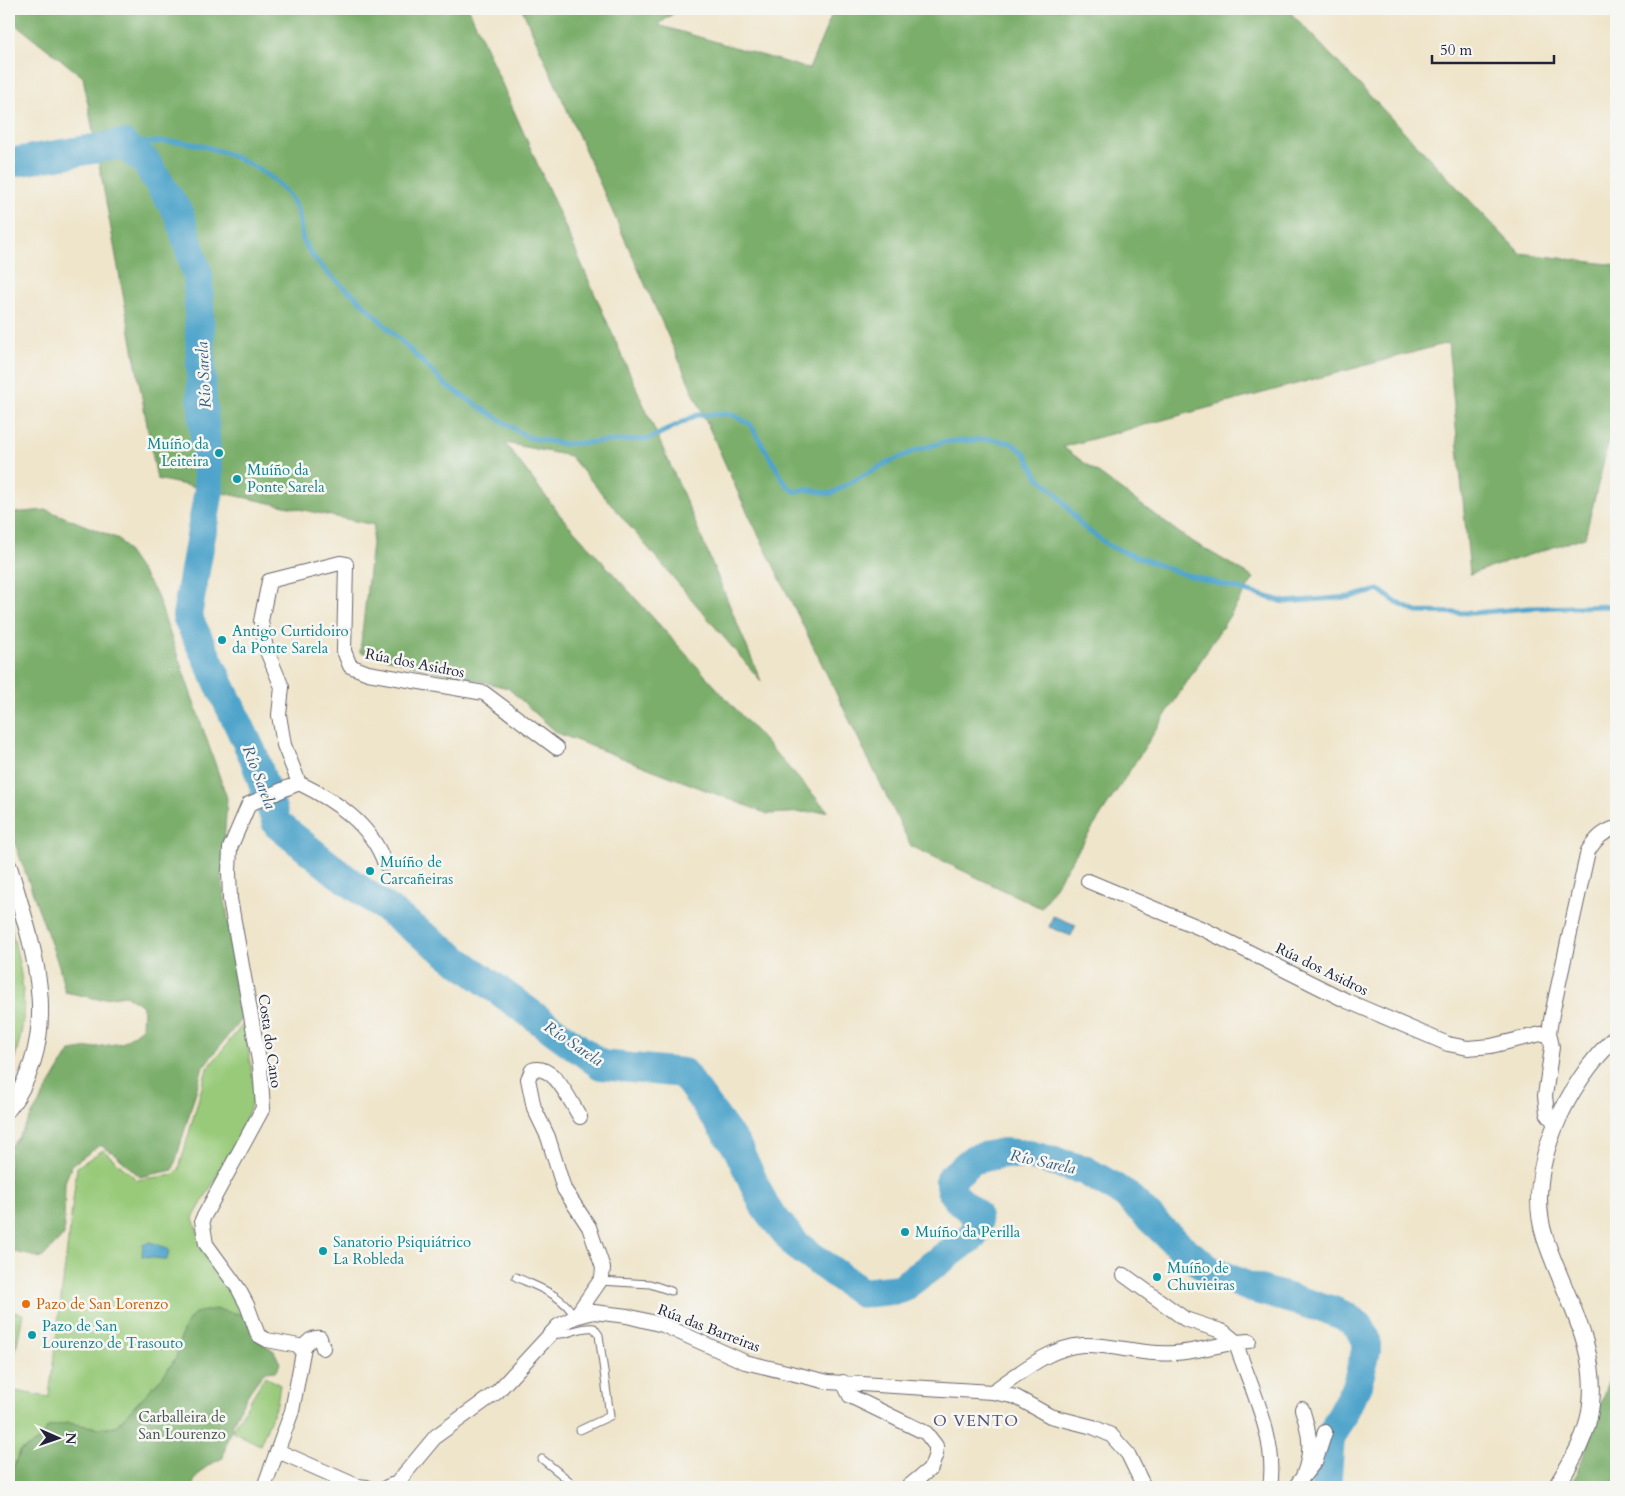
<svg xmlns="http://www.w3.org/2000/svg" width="1625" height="1496" viewBox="0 0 1625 1496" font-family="Cardo,serif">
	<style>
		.green { fill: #99ca7a; stroke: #5e765a }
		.forest { fill: #7aae6a; stroke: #4e6852 }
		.water { fill: #4fa4cb; stroke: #386383 }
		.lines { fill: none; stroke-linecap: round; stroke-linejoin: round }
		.stream { stroke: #4fa4cb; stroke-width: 5 }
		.river { stroke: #4fa4cb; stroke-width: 30 }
		.service-casing { stroke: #6a666d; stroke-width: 9 }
		.minor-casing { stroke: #6a666d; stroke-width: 16 }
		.tertiary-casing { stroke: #6a666d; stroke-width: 18 }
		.service { stroke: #fff; stroke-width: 7 }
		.minor { stroke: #fff; stroke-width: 14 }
		.tertiary { stroke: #fff; stroke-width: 16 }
		.culture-dot { fill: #0f9aa8; stroke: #f6f6f2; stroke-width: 2 }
		.food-dot { fill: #e8710a; stroke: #f6f6f2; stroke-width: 2 }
		.labels { text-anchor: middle; stroke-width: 5; stroke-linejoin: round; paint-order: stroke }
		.culture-label { font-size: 15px; fill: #0d838f; stroke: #f6f6f2; text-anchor: start }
		.street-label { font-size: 15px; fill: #22223b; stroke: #f6f6f2 }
		.food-label { font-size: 15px; fill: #c56008; stroke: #f6f6f2; text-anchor: start }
		.park-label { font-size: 15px; fill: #46544e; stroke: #f6f6f2 }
		.water-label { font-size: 16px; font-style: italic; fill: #365c7c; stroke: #f6f6f2 }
		.neighbourhood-label { font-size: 16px; letter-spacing: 1px; fill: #565178; stroke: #f6f6f2 }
	</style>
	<rect width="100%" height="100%" fill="#f6f6f2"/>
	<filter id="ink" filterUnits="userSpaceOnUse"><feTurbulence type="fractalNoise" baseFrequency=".02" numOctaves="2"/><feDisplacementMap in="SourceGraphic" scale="10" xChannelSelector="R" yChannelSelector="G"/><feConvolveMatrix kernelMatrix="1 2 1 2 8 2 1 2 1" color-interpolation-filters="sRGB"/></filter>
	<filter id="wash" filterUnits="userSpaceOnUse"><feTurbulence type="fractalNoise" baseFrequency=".0096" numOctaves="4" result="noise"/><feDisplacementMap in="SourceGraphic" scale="20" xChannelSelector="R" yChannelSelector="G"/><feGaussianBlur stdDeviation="1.12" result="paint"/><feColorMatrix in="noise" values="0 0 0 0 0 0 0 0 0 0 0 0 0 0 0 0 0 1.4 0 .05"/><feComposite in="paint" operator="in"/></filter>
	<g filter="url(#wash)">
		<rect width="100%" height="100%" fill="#efe5cb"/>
		<path class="green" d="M9,918c13,58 25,97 0,154z
			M244,1023l11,71 -16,44 -46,80c11,40 37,63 56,98l-65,11 -8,31 -13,18 -47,50 -17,2 -31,-5 -20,4 -9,14 -19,10 -11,27v-88l40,7 28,-230 26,-17 34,30 36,-5 6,-6 28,-100z
			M9,1311l14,3 -9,44 -5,-1z
			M265,1376l15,9 -3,18 -17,42 -28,-14z"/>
		<path class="forest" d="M9,9h460l218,494 74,178 -191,-225 -65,-13 55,72 268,296 -60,3 -211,-81 -49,-45 -148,-36 14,-127 -217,-46 -74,-402 -74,-58z
			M522,9h157l-21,16 151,44 25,-60h453l233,244 96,12v147l-31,125 -115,37 -22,-231 -385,104 122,90 69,41 -213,330 -130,-62 -171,-349z
			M47,510l72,29 37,54 71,205 -5,81 21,138 -40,50 -30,103 -33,7 -25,-23 -15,-9 -28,20 -7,17 -1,53 -22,23 -33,-7v-104l9,-9 52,-87 52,-8 20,-15 1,-22 -18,-11 -27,4 -33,-7 -6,-26 -50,-139v-314z
			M215,1309l34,7 12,26 13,9 6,12 -3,8 -12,1c-21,23 -36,55 -42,86 -15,7 -26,13 -31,29h-183l2,-15 10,-21 18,-10 9,-14 20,-4 31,5 17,-2 47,-50 13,-18 8,-31 11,-14z
			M1610,1374l6,1v112h-45l20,-50z"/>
		<path class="water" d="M1053,916l23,9 -5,11 -22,-9z
			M150,1242l17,6 2,2 -2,10 -25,-4 1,-11z"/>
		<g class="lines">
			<path class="stream" d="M123,144c20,0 45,-5 65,-1 36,6 95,30 109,67 4,10 3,21 6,30 10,22 32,41 51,55l93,91 80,51 36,7 86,-5 48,-24 34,-1 19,10 37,62 9,6 10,-3 24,5 55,-30 32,-14 27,-8 47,-3 20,4 14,10 13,24 18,16 27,34 28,20 69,26 105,29 65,-5 29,-7 18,13 20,9 56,1 55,-5 88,-2"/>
			<path class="river" d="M9,163l114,-19 22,17 34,53 19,62 4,124 7,90 -22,126 67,141 23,67 62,50 262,191 82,8 54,74 28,60 31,38 66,48 38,-4 73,-53 4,-11 -2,-12c-11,-9 -27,-17 -25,-34l24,-20 29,-6 26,2 55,15 41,24 53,51 33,26 38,16 81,23 15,6 14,10 7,13v12l-9,34 -27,53 -4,49"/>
		</g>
	</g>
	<g filter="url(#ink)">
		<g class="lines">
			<defs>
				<path id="service" d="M516,1277c23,11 46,17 59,40
					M600,1281l50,3 21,7
					M551,1333c15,5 28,-8 43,-5l5,7 11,81 -30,14
					M542,1459l35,28"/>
				<path id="minor" d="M299,783l-50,21 -19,44 -1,24 1,27 30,167 3,42 -61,112 4,24 32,44 9,17 11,30 9,5 37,7
					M385,864c-14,-40 -49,-63 -86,-81l-15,-38 -5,-30 3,-28 -16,-38 -5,-28 8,-40 71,-18 6,1 -2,87 6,15 18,7 116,20 73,55
					M1088,881l117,49 142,71 101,43 20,4 23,-2 58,-14
					M1556,1125l-9,-12 -2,-17 7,-49 -3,-15 3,-18 36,-163c8,-12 14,-19 28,-23
					M1124,1275l61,44 39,13 11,9c15,46 43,97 35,146
					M575,1317l27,-39 1,-10 -14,-41 -25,-38 -16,-52 -14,-29 -6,-29 4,-9c22,-7 38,31 48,47
					M843,1382l7,14 76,37 10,13v8l-5,14 -23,19
					M992,1392c27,-18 57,-45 91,-47 31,-1 61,11 91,8 26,-1 50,-11 75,-12
					M1302,1409c8,25 11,42 1,67
					M278,1451l79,35 10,1
					M264,1487l28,-76 12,-64c4,-6 9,-10 16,-9l3,10
					M387,1487l10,-4 39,-47 61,-44 61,-66 17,-9 19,-5 33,4 36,9 82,37 83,20 164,10 24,5 34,19 43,11 18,8 17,19 16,33
					M1295,1487l21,-27 9,-28"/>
				<path id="tertiary" d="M9,867c24,80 56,165 0,241
					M1556,1487c16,-26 32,-51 35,-83 7,-59 -28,-111 -46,-166 -22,-67 22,-156 71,-201"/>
			</defs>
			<use href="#service" class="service-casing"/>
			<use href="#minor" class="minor-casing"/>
			<use href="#tertiary" class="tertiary-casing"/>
			<use href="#service" class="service"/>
			<use href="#minor" class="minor"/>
			<use href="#tertiary" class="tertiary"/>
		</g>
	</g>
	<g class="culture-dot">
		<circle cx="219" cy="453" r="5"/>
		<circle cx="237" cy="479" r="5"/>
		<circle cx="222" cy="640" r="5"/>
		<circle cx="370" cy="871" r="5"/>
		<circle cx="905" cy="1232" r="5"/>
		<circle cx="323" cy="1251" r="5"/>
		<circle cx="1157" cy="1277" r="5"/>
		<circle cx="32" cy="1335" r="5"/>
	</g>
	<circle class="food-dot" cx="26" cy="1304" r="5"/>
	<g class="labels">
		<g class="culture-label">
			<text x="209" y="449" text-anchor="end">Muíño da<tspan x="209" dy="17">Leiteira</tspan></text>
			<text x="247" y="475">Muíño da<tspan x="247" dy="17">Ponte Sarela</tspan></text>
			<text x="232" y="636">Antigo Curtidoiro<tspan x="232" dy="17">da Ponte Sarela</tspan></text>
			<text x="380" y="867">Muíño de<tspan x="380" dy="17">Carcañeiras</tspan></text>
			<text x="915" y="1237">Muíño da Perilla</text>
			<text x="333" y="1247">Sanatorio Psiquiátrico<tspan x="333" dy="17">La Robleda</tspan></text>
			<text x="1167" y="1273">Muíño de<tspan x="1167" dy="17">Chuvieiras</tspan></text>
			<text x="42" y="1331">Pazo de San<tspan x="42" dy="17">Lourenzo de Trasouto</tspan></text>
		</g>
		<g class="street-label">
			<text transform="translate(415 663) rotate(11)" y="5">Rúa dos Asidros</text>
			<text transform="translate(1322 969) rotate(26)" y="5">Rúa dos Asidros</text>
			<text transform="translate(270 1041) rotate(82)" y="5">Costa do Cano</text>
			<text transform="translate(709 1328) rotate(21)" y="5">Rúa das Barreiras</text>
		</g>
		<g class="food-label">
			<text x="36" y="1309">Pazo de San Lorenzo</text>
		</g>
		<g class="park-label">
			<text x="182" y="1422">Carballeira de<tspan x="182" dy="17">San Lourenzo</tspan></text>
		</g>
		<g class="water-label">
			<text transform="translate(203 375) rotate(-93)" y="6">Río Sarela</text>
			<text transform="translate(260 777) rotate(69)" y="6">Río Sarela</text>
			<text transform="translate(574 1043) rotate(34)" y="6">Río Sarela</text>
			<text transform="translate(1043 1161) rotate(12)" y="6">Río Sarela</text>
		</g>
		<g class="neighbourhood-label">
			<text x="976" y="1426">O VENTO</text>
		</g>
	</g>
	<rect width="1625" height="1496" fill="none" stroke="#f6f6f2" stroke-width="30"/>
	<g transform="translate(58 1438) rotate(92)" stroke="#f6f6f2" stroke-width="4" paint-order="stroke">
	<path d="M0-4L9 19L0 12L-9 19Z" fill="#22223b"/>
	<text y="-8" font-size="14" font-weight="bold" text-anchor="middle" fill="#22223b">N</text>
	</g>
	<path d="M1432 55v8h122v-8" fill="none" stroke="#22223b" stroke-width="2.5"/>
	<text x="1440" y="55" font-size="15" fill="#22223b" stroke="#f6f6f2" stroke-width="4" paint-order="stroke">50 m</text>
</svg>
